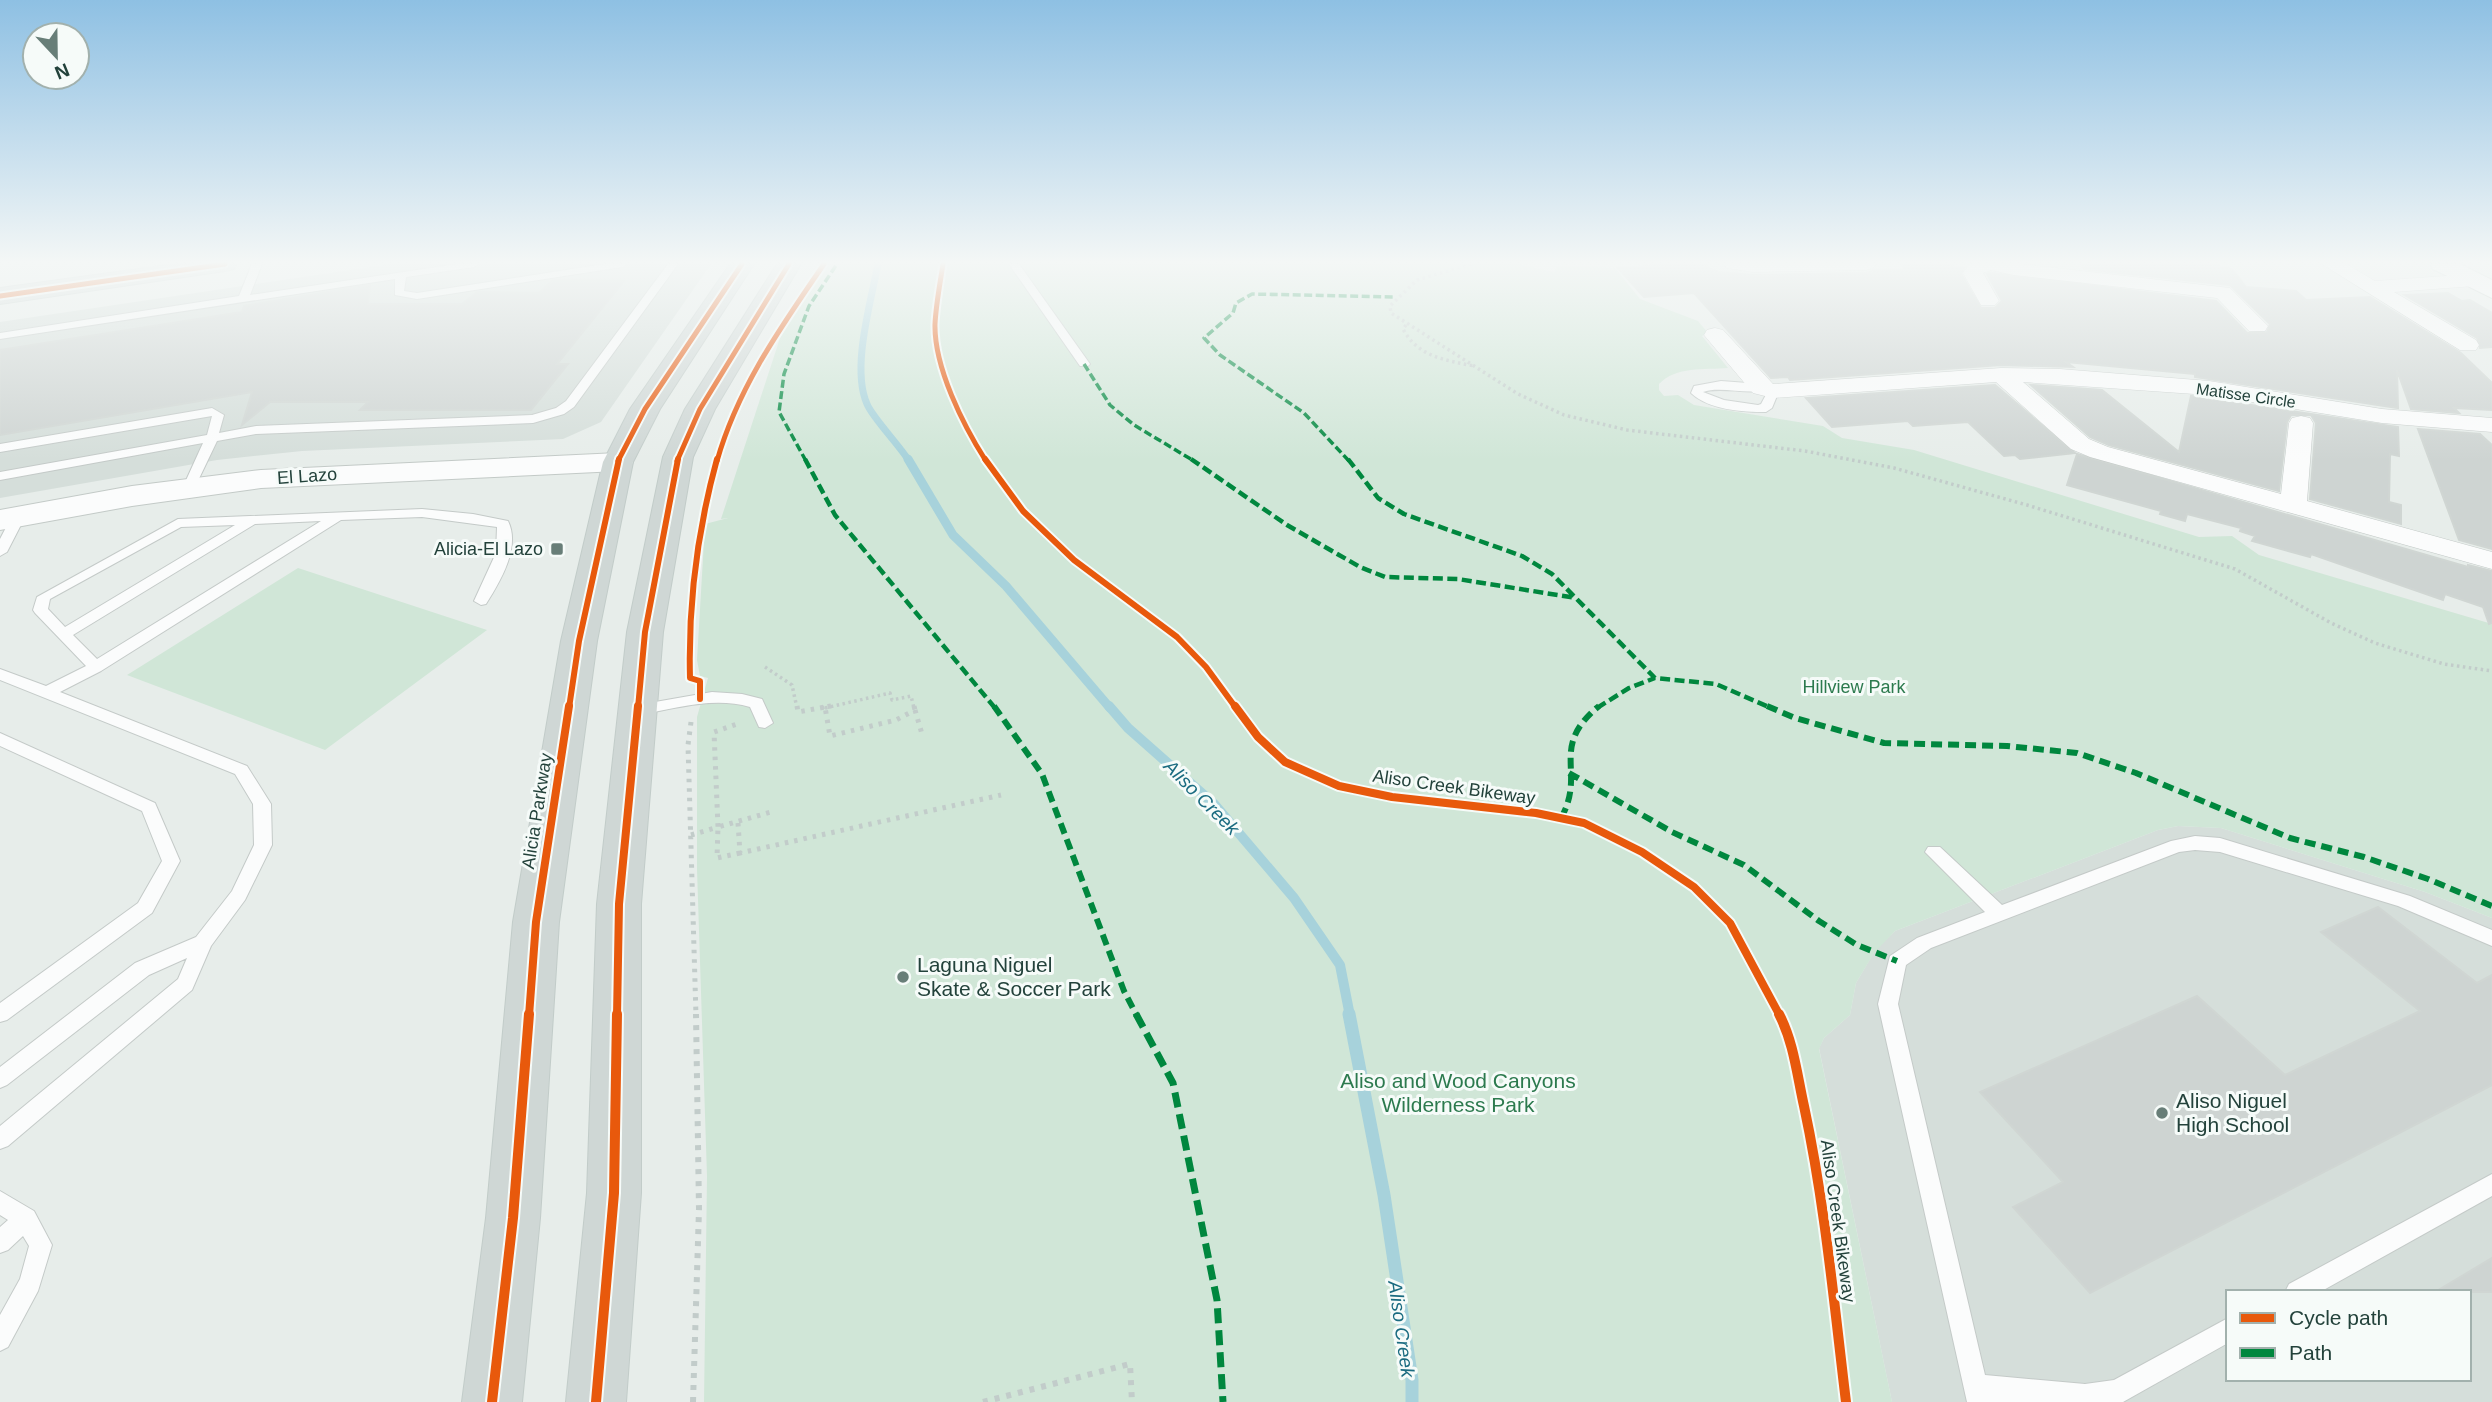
<svg xmlns="http://www.w3.org/2000/svg" width="2492" height="1402" viewBox="0 0 2492 1402" font-family="Arial,sans-serif">
	<style>
		.built { fill: #d5deda; fill-rule: evenodd }
		.green { fill: #d0e6d7 }
		.lines { fill: none; stroke-linecap: round; stroke-linejoin: round }
		.stream-far3 { stroke: #a7d2db; stroke-width: 7 }
		.stream-far2 { stroke: #a7d2db; stroke-width: 9 }
		.stream-far1 { stroke: #a7d2db; stroke-width: 10 }
		.stream { stroke: #a7d2db; stroke-width: 13 }
		.building { fill: #ced4d2; stroke: #d0d6d3; stroke-width: 2 }
		.lane-casing { stroke: #c4cac8; stroke-width: 2 }
		.street-casing { stroke: #c4cac8; stroke-width: 1 }
		.secondary-casing { stroke: #c3cac7; stroke-width: 2 }
		.primary-casing { stroke: #c2ccc9; stroke-width: 2 }
		.path-far2 { stroke: #c2ccca; stroke-width: 3.5; stroke-dasharray: 2.5 3.5; stroke-linecap: butt }
		.path-far1 { stroke: #c2ccca; stroke-width: 5; stroke-dasharray: 3.5 6; stroke-linecap: butt }
		.path { stroke: #c2ccca; stroke-width: 6; stroke-dasharray: 5 7; stroke-linecap: butt }
		.lane { fill: #fbfcfc; fill-rule: evenodd }
		.street { fill: #fbfcfc; fill-rule: evenodd }
		.secondary { fill: #fbfcfc; fill-rule: evenodd }
		.primary { fill: #cfd7d5; fill-rule: evenodd }
		.quiet-far3 { stroke: #00873e; stroke-width: 3.5; stroke-dasharray: 8 3.5; stroke-linecap: butt }
		.quiet-far2 { stroke: #00873e; stroke-width: 4.5; stroke-dasharray: 10 4.5; stroke-linecap: butt }
		.quiet-far1 { stroke: #00873e; stroke-width: 6; stroke-dasharray: 11 6; stroke-linecap: butt }
		.quiet { stroke: #00873e; stroke-width: 7; stroke-dasharray: 15 7; stroke-linecap: butt }
		.cycleway-far3-casing { stroke: #f6fbf9; stroke-width: 9 }
		.cycleway-far2-casing { stroke: #f6fbf9; stroke-width: 10 }
		.cycleway-far1-casing { stroke: #f6fbf9; stroke-width: 12 }
		.cycleway-casing { stroke: #f6fbf9; stroke-width: 14 }
		.cycleway-far3 { stroke: #e8590c; stroke-width: 5 }
		.cycleway-far2 { stroke: #e8590c; stroke-width: 6 }
		.cycleway-far1 { stroke: #e8590c; stroke-width: 8 }
		.cycleway { stroke: #e8590c; stroke-width: 10 }
		.poi-dot { fill: #687e78; stroke: #f6fbf9; stroke-width: 2.5 }
		.labels { text-anchor: middle; stroke-width: 6; stroke-linejoin: round; paint-order: stroke }
		.far-street-label { font-size: 16px; fill: #23423b; stroke: #f6fbf9 }
		.street-label { font-size: 18px; fill: #23423b; stroke: #f6fbf9 }
		.poi-label { font-size: 18px; fill: #23423b; stroke: #f6fbf9; text-anchor: end }
		.park-label { font-size: 18px; fill: #2c7a4e; stroke: #f6fbf9 }
		.water-label { font-size: 19px; font-style: italic; fill: #1a6b80; stroke: #f6fbf9 }
		.near-poi-label { font-size: 21px; fill: #23423b; stroke: #f6fbf9; text-anchor: start }
		.near-park-label { font-size: 21px; fill: #2c7a4e; stroke: #f6fbf9 }
	</style>
	<rect width="100%" height="100%" fill="#e7edea"/>
	<path class="built" d="M391,264h320l-110,158 -38,17 -261,12 -85,9 -217,38v-176z
		M2178,826l43,2 204,64 67,26v484h-600l-73,-354 5,-10 26,-23 6,-32 20,-34 19,-18 263,-101zM2228,1292h241v87h-241z"/>
	<path class="green" d="M826,264h691l37,8 3,-6 58,2 25,31 58,22 10,12 -6,3 26,32c-24,2 -52,-2 -69,16v6l5,6 14,-1 16,10 129,21 19,12 72,12 285,87 33,-1 27,19 233,69v294l-67,-26 -204,-64 -43,-2 -20,4 -263,101 -21,22 -18,30 -6,32 -26,23 -5,11 73,353h-1188l3,-226 -10,-307v-152l11,-39 -8,-2 -3,-16 8,-136 23,-6 -7,1 59,-181z
		M298,568l189,62 -162,120 -198,-75z"/>
	<g class="lines">
		<path class="stream-far3" d="M878,264c-7,38 -27,104 -11,140 5,13 33,42 42,57"/>
		<path class="stream-far2" d="M908,459l45,76 53,51 104,122"/>
		<path class="stream-far1" d="M1109,706l19,22 86,76 80,94 46,67 10,51"/>
		<path class="stream" d="M1349,1014l35,181 28,185v22"/>
	</g>
	<path class="building" d="M1676,264h29l7,6 7,2 34,3 113,-2 9,-3h30l-3,-6h50l2,3 10,1 -3,6 20,34h14l7,-7 -15,-27 4,-1 225,28 31,32 20,-1 3,-8 -40,-39 -146,-16 -3,-5h137l3,3 11,2 14,18 50,4 10,9 64,-3 91,56 31,30v27l-38,-2 5,5 -48,-4 -14,-39 1,38 -203,-31v-3l-129,-12 7,5 -72,-2 -211,15 -2,-3 -17,1 -77,-85 -50,4 -26,-29z
		M553,280l71,1 -67,83h11l-37,46h-171l8,-8h-98l-28,23 10,-33 -252,43v-85l242,-38 2,-6 126,-21 -2,19h94l15,-12 62,1z
		M2448,293l14,8 8,-1 22,13v34l-12,1 -3,-10 -72,-43z
		M1995,385l80,68 -55,6 -5,-4 -11,1 -36,-34 -55,4 -5,-5 -76,6 -26,-29z
		M2031,385l71,5 77,62 12,-56 207,31 1,29 -9,-2 -1,48 12,3v19l-91,-25 6,-76 -5,-8h-20l-4,7 -8,69 -170,-46 -19,-8z
		M2418,429l62,5 12,11v104l-33,-9z
		M2077,454l391,113v-2l24,6v52l-3,1 -6,-17 -38,-13 -2,6 -132,-46 -1,3 -58,-16 3,-5 -15,-5 1,-3 -54,-14 -2,7 -25,-7 1,-3 -94,-26z
		M2378,907l99,76 15,-8v110l-402,208 -77,-86 50,-25 -83,-90 217,-96 88,79 19,-9 116,-55 -99,-79z
		M2492,1258v34h-57z"/>
	<g class="lines">
		<defs>
			<path id="lane" d="M252,264h10l-12,31 207,-31h22l-5,3 -68,10 -2,14 13,2 188,-29h22l-5,3 -205,32 -22,-4v-16l-395,60v-6l239,-37z
				M668,264h10l-104,143 -10,7 -31,9 -277,11 -39,7 -22,46 -6,4 -6,-4 20,-44 -203,37v-8l207,-37 5,-19 -212,36v-8l212,-36 12,7 -5,18 37,-7 276,-11 24,-7 10,-7z
				M1009,264h10l71,100 -2,2h-8z
				M1721,381l40,3 6,4c-13,9 -46,-3 -64,4l21,8 34,5 3,-1 8,-15 4,-2 6,4 -7,17 -6,4c-24,0 -57,-2 -75,-19l3,-7z
				M422,509l51,5 35,7c13,26 -8,61 -22,83l-5,1 -7,-4 22,-48 1,-26 -75,-10 -81,3 -240,151 -41,21 187,74 24,38 1,41 -27,55 -34,46 -19,44 -184,156 -8,3v-23l178,-147 9,-21 -38,17 -142,110 -7,3v-21l135,-104 61,-26 36,-46 22,-46 -1,-41 -18,-30 -235,-94v-11l46,17 40,-20 -51,-53 -2,-3 4,-13 141,-78zM321,521l-224,138 -24,-24 182,-111zM235,525l-170,102 -17,-18 2,-10 131,-72z
				M18,513l7,4 -18,35 -7,4v-17l13,-25z
				M712,692l30,2 20,5 11,24 -8,5 -6,-1 -9,-20c-37,-11 -76,2 -112,8l-8,-5 8,-5z
				M0,733l155,70 25,58 -28,52 -145,107 -7,2v-19l138,-100 24,-42 -20,-50 -142,-65z
				M2195,836l25,2 190,58 82,34v16l-94,-40 -178,-54 -25,-2 -16,2 -248,96 -25,17 -8,39 87,371 100,9 29,-4 114,-62v25l-105,59h-156l-89,-398 12,-48 27,-18 68,-26 -60,-60 3,-5h12l62,58 169,-64z
				M2492,1174v22l-172,96h-35l4,-8z
				M0,1191l34,20 18,34 -14,46 -30,56 -8,4v-36l20,-36 9,-33 -6,-10 -15,14 -8,3v-26l8,-7 -8,-5z"/>
			<path id="street" d="M1724,264h152l-3,4 -7,2 -113,2 -26,-4z
				M2020,264l210,24 38,38 -3,5h-16l-32,-33 -203,-23 -23,-5 -8,3 16,28 -4,4h-14l-18,-32 7,-9z
				M2322,264h24l29,17 99,-7 7,2 3,4 -3,4 -7,2 -80,6 82,48 3,5 -3,5h-16z
				M1715,328l8,2 50,54 228,-16 59,1 149,12 173,28 110,9v14l-110,-9 -173,-28 -186,-13 66,57 19,8 173,47 8,-71 3,-5 9,-2 9,2 3,5 -6,78 185,51v17l-402,-112 -19,-8 -75,-67 -223,16 -20,-5 -49,-58 3,-5z"/>
			<path id="secondary" d="M2430,264h30l32,16v18l-59,-29z
				M618,453l11,2 4,7 -4,7 -11,2 -357,17 -129,18 -132,24v-20l132,-24 129,-16z"/>
			<path id="primary" d="M175,264h62l-3,5 -9,2 -225,33v-16z
				M730,264h24l-94,145 -27,53 -36,179 -38,281 -19,296 -18,184h-60l24,-184 27,-296 48,-281 42,-179 27,-53z
				M777,264h24l-86,145 -22,48 -30,175 -22,272v289l-15,209h-60l21,-209 10,-289 30,-272 36,-175 22,-48z"/>
		</defs>
		<use href="#lane" class="lane-casing"/>
		<use href="#street" class="street-casing"/>
		<use href="#secondary" class="secondary-casing"/>
		<use href="#primary" class="primary-casing"/>
		<path class="path-far2" d="M1471,264l-54,16 -27,26 1,7 127,81 46,21 63,15 178,21 89,17 133,37 208,64 96,54 44,20 69,21 48,7
			M1406,325l-3,4c15,28 42,31 71,37
			M765,667l27,18 5,23
			M822,708l3,-1
			M825,708l65,-15 2,7 19,-4 3,12"/>
		<path class="path-far1" d="M797,706l1,6 27,-5
			M831,706l-6,1 5,29 66,-16 19,-10
			M914,706l1,4
			M915,710l7,24
			M691,722l-3,23 8,271
			M738,823l2,30 261,-58
			M691,835l27,-8 -4,-95 26,-9
			M740,853l-23,5 1,-31 53,-15"/>
		<path class="path" d="M693,1402l6,-193 -3,-195
			M983,1402l147,-38 2,38"/>
		<use href="#lane" class="lane"/>
		<use href="#street" class="street"/>
		<use href="#secondary" class="secondary"/>
		<use href="#primary" class="primary"/>
		<path class="quiet-far3" d="M1084,364l26,41 24,20 60,36
			M806,461l-27,-49 5,-38 25,-68 28,-42
			M1349,461l-45,-48 -84,-58 -16,-17 29,-25 3,-10 16,-9 144,3"/>
		<path class="quiet-far2" d="M805,459l30,56 160,193
			M1191,459l96,66 73,42 25,10 73,2 118,19
			M1348,459l30,39 26,16 118,42 30,18 103,104 61,6 55,24
			M1597,708l32,-20 26,-10"/>
		<path class="quiet-far1" d="M994,706l48,68 82,217 13,25
			M1767,706l28,12 89,25 123,3 70,7 59,20 154,65 74,19 64,22 64,27
			M1569,773l103,59 72,33 75,56 38,24 40,16
			M1561,818c26,-46 -13,-70 38,-112"/>
		<path class="quiet" d="M1136,1014l37,69 44,217 6,102"/>
		<defs>
			<path id="cycleway-far3" d="M943,264c-3,20 -7,40 -8,60 -1,43 28,101 51,137
				M0,296l225,-32
				M618,461l27,-52 97,-145
				M677,461l23,-52 89,-145
				M717,461c21,-74 64,-134 107,-197"/>
			<path id="cycleway-far2" d="M985,459l38,52 51,49 103,77 29,30 30,41
				M700,699v-18l-10,-3c-2,-75 7,-146 27,-219
				M569,708l10,-67 40,-182
				M638,708l7,-76 33,-173"/>
			<path id="cycleway-far1" d="M1235,706l23,31 27,25 54,24 53,11 144,16 48,10 58,29 52,35 36,36 50,93
				M529,1016l7,-94 33,-216
				M617,1016l2,-112 19,-198"/>
			<path id="cycleway" d="M1779,1014c15,29 18,61 25,92 21,98 30,197 42,296
				M492,1402l21,-184 16,-204
				M596,1402l18,-209 3,-179"/>
		</defs>
		<use href="#cycleway-far3" class="cycleway-far3-casing"/>
		<use href="#cycleway-far2" class="cycleway-far2-casing"/>
		<use href="#cycleway-far1" class="cycleway-far1-casing"/>
		<use href="#cycleway" class="cycleway-casing"/>
		<use href="#cycleway-far3" class="cycleway-far3"/>
		<use href="#cycleway-far2" class="cycleway-far2"/>
		<use href="#cycleway-far1" class="cycleway-far1"/>
		<use href="#cycleway" class="cycleway"/>
	</g>
	<linearGradient id="sky" x2="0" y2="1"><stop stop-color="#8ec0e3"/><stop offset="0.57" stop-color="#f4f7f6"/><stop offset="1" stop-color="#f4f7f6" stop-opacity="0"/></linearGradient>
	<rect width="2492" height="460" fill="url(#sky)"/>
	<g class="poi-dot">
		<rect x="550" y="542" width="14" height="14" rx="3.5"/>
		<circle cx="903" cy="977" r="7"/>
		<circle cx="2162" cy="1113" r="7"/>
	</g>
	<g class="labels">
		<g class="far-street-label">
			<text transform="translate(2246 395) rotate(8)" y="6">Matisse Circle</text>
		</g>
		<g class="street-label">
			<text transform="translate(307 476) rotate(-4)" y="6">El Lazo</text>
			<text transform="translate(1454 787) rotate(8)" y="6">Aliso Creek Bikeway</text>
			<text transform="translate(537 811) rotate(-81)" y="6">Alicia Parkway</text>
			<text transform="translate(1838 1221) rotate(82)" y="6">Aliso Creek Bikeway</text>
		</g>
		<g class="poi-label">
			<text x="543" y="555">Alicia-El Lazo</text>
		</g>
		<g class="park-label">
			<text x="1854" y="693">Hillview Park</text>
		</g>
		<g class="water-label">
			<text transform="translate(1202 797) rotate(45)" y="7">Aliso Creek</text>
			<text transform="translate(1402 1329) rotate(82)" y="7">Aliso Creek</text>
		</g>
		<g class="near-poi-label">
			<text x="917" y="972">Laguna Niguel<tspan x="917" dy="24">Skate &amp; Soccer Park</tspan></text>
			<text x="2176" y="1108">Aliso Niguel<tspan x="2176" dy="24">High School</tspan></text>
		</g>
		<g class="near-park-label">
			<text x="1458" y="1088">Aliso and Wood Canyons<tspan x="1458" dy="24">Wilderness Park</tspan></text>
		</g>
	</g>
	<rect x="2226" y="1290" width="245" height="91" fill="#f6fbf9" stroke="#a2b1ad" stroke-width="2"/>
	<rect x="2240" y="1313" width="35" height="10" fill="#e8590c" stroke="#a2b1ad" stroke-width="2"/>
	<text x="2289" y="1325" font-size="21" fill="#23423b">Cycle path</text>
	<rect x="2240" y="1348" width="35" height="10" fill="#00873e" stroke="#a2b1ad" stroke-width="2"/>
	<text x="2289" y="1360" font-size="21" fill="#23423b">Path</text>
	<g transform="translate(56 56) rotate(158)"><circle r="33" fill="#f6fbf9" stroke="#a2b1ad" stroke-width="2"/>
	<path d="M0-5L12 26L0 18L-12 26Z" fill="#687e78"/>
	<text y="-10" font-size="19" font-weight="bold" text-anchor="middle" fill="#23423b">N</text>
	</g>
</svg>
